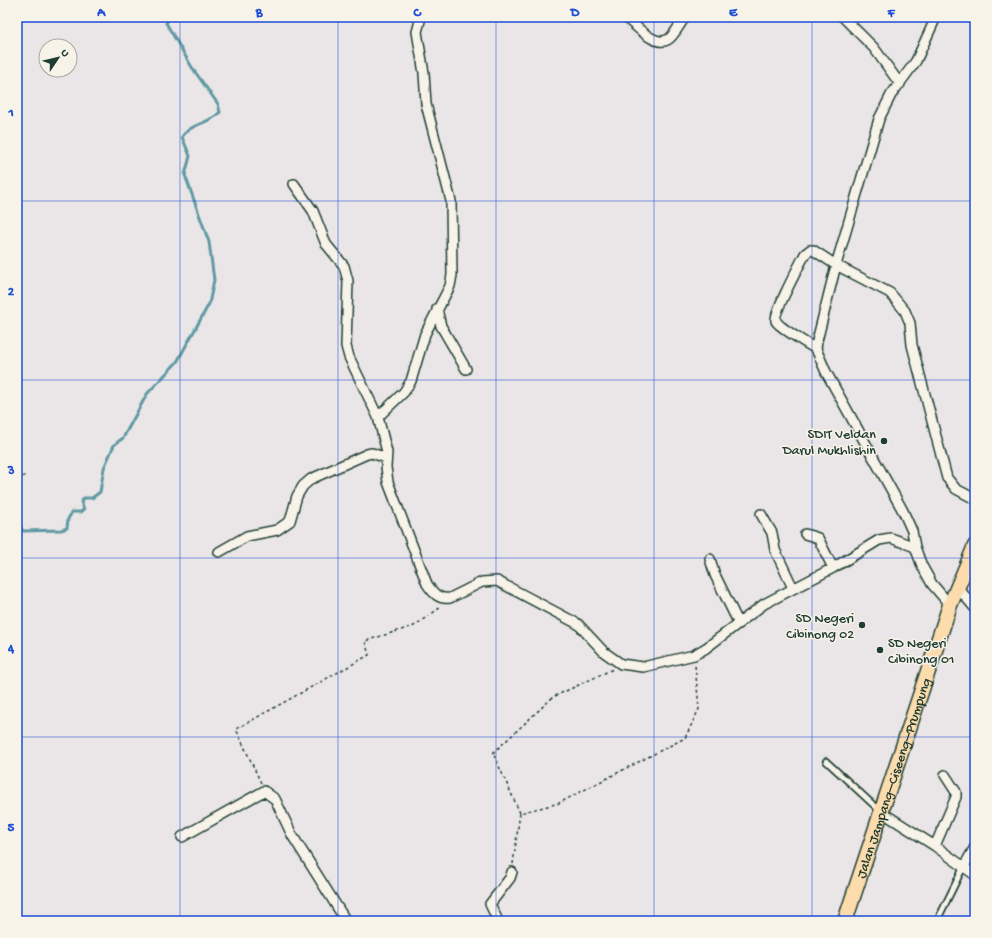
<svg xmlns="http://www.w3.org/2000/svg" width="992" height="938" viewBox="0 0 992 938" font-family="'Gochi Hand',sans-serif">
	<style>
		.lines { fill: none; stroke-linecap: round; stroke-linejoin: round }
		.stream { stroke: #6099a2; stroke-width: 3 }
		.lane-casing { stroke: #1f3d34; stroke-width: 8 }
		.street-casing { stroke: #1f3d34; stroke-width: 12 }
		.primary-casing { stroke: #1f3d34; stroke-width: 17 }
		.path { stroke: #1f3d34; stroke-width: 1.5; stroke-dasharray: 3 3; stroke-linecap: butt }
		.lane { stroke: #f7f3e8; stroke-width: 4.5 }
		.street { stroke: #f7f3e8; stroke-width: 9 }
		.primary { stroke: #fcdcac; stroke-width: 14 }
		.grid { fill: none; stroke: #1d4ed8; stroke-width: 1; stroke-opacity: 0.55 }
		.poi-dot { fill: #1f3d34; stroke: #f7f3e8; stroke-width: 1.5 }
		.labels { text-anchor: middle; stroke-width: 3; stroke-linejoin: round; paint-order: stroke }
		.poi-label { font-size: 14px; fill: #1f3d34; stroke: #f7f3e8; text-anchor: end }
		.street-label { font-size: 14px; fill: #1f3d34; stroke: #f7f3e8 }
		.neatline { fill: none; stroke: #1d4ed8; stroke-width: 1.5 }
		.grid-label { font-size: 13px; text-anchor: middle; font-weight: bold; fill: #1d4ed8 }
	</style>
	<rect width="100%" height="100%" fill="#eae6e7"/>
	<filter id="ink" filterUnits="userSpaceOnUse"><feTurbulence type="fractalNoise" baseFrequency=".025" numOctaves="2"/><feDisplacementMap in="SourceGraphic" scale="8" xChannelSelector="R" yChannelSelector="G"/><feConvolveMatrix kernelMatrix="1 2 1 2 8 2 1 2 1" color-interpolation-filters="sRGB"/></filter>
	<g filter="url(#ink)">
		<g class="lines">
			<path class="stream" d="M17,521l6,10 38,-1 6,-2 1,-9 4,-7h9l3,-3 -3,-7 3,-4h8l8,-6 4,-24 10,-23 9,-7 24,-44 30,-32 32,-58 5,-24 -5,-38 -24,-67 5,-19 -8,-19c8,-14 28,-13 38,-25l-2,-8 -25,-35 -27,-46 4,-6"/>
			<defs>
				<path id="lane" d="M826,761l53,49
					M937,921l26,-53"/>
				<path id="street" d="M625,17c11,8 31,33 45,21 6,-6 10,-14 15,-21
					M843,17l31,31 26,36
					M936,17l-20,44 -25,34 -12,24 -43,146 -19,76 -1,8 10,23 77,139 9,20 3,16 7,19 10,18 18,21
					M294,184l19,27 13,33 18,22 4,15 -2,65 3,11 29,60 9,35 -1,15 2,15 39,102c6,9 12,16 23,14l32,-16 15,-1 81,43 26,28 17,12 22,3 51,-12 12,-7 58,-44 69,-36 46,-28 12,-2 24,9
					M437,309l4,17 25,43
					M816,349c-7,-4 -37,-22 -40,-28 -3,-7 24,-57 29,-67l5,-4h3l23,15 54,28 15,18 5,12 2,22 35,133 9,11 19,10
					M378,417l26,-25 7,-11 14,-47 25,-48 2,-11 -1,-74 -25,-97 -2,-31 -7,-41 4,-15
					M761,514l11,19 3,17 18,38
					M805,534l13,4 15,30
					M219,552l28,-16 30,-6 13,-9 7,-25 6,-10 8,-7 56,-25 5,-1 14,5
					M710,559l5,16 24,49
					M958,588l17,20
					M880,811l55,35 40,29
					M182,837l82,-46 11,8 17,36 54,86
					M935,846l21,-49v-5l-11,-17
					M963,868l12,-21
					M498,921l-8,-17 20,-26 2,-6"/>
				<g id="primary">
					<path id="s1" d="M845,921l105,-316 25,-59"/>
				</g>
			</defs>
			<use href="#lane" class="lane-casing"/>
			<use href="#street" class="street-casing"/>
			<use href="#primary" class="primary-casing"/>
			<path class="path" d="M17,478l8,-2
				M261,783l-25,-54 133,-74 -4,-14 49,-15 27,-19
				M520,813l-27,-60 60,-56 60,-28
				M513,864l7,-51 39,-10 126,-65 14,-29 -4,-44"/>
			<use href="#lane" class="lane"/>
			<use href="#street" class="street"/>
			<use href="#primary" class="primary"/>
		</g>
	</g>
	<path class="grid" d="M180,17v904M338,17v904M496,17v904M654,17v904M812,17v904M17,201h958M17,380h958M17,558h958M17,737h958"/>
	<g class="poi-dot">
		<circle cx="884" cy="441" r="4"/>
		<circle cx="862" cy="625" r="4"/>
		<circle cx="880" cy="650" r="4"/>
	</g>
	<g class="labels">
		<g class="poi-label">
			<text x="876" y="438">SDIT Veldan<tspan x="876" dy="16">Darul Mukhlishin</tspan></text>
			<text x="854" y="622">SD Negeri<tspan x="854" dy="16">Cibinong 02</tspan></text>
			<text x="888" y="647" text-anchor="start">SD Negeri<tspan x="888" dy="16">Cibinong 01</tspan></text>
		</g>
		<g class="street-label">
			<text dy="5" stroke="none"><textPath href="#s1" startOffset="151">Jalan Jampang–Ciseeng–Prumpung</textPath></text>
		</g>
	</g>
	<rect width="992" height="938" fill="none" stroke="#f7f3e8" stroke-width="44"/>
	<g transform="translate(58 58) rotate(55)"><circle r="19" fill="#f7f3e8" stroke="#a1aaa0"/>
	<path d="M0-3L7 15L0 10L-7 15Z" fill="#1f3d34"/>
	<text y="-6" font-size="11" font-weight="bold" text-anchor="middle" fill="#1f3d34">U</text>
	</g>
	<rect x="22" y="22" width="948" height="894" class="neatline"/>
	<g class="grid-label">
		<text x="101" y="16">A</text>
		<text x="259" y="16">B</text>
		<text x="417" y="16">C</text>
		<text x="575" y="16">D</text>
		<text x="733" y="16">E</text>
		<text x="891" y="16">F</text>
		<text x="11" y="116">1</text>
		<text x="11" y="295">2</text>
		<text x="11" y="474">3</text>
		<text x="11" y="652">4</text>
		<text x="11" y="831">5</text>
	</g>
</svg>
